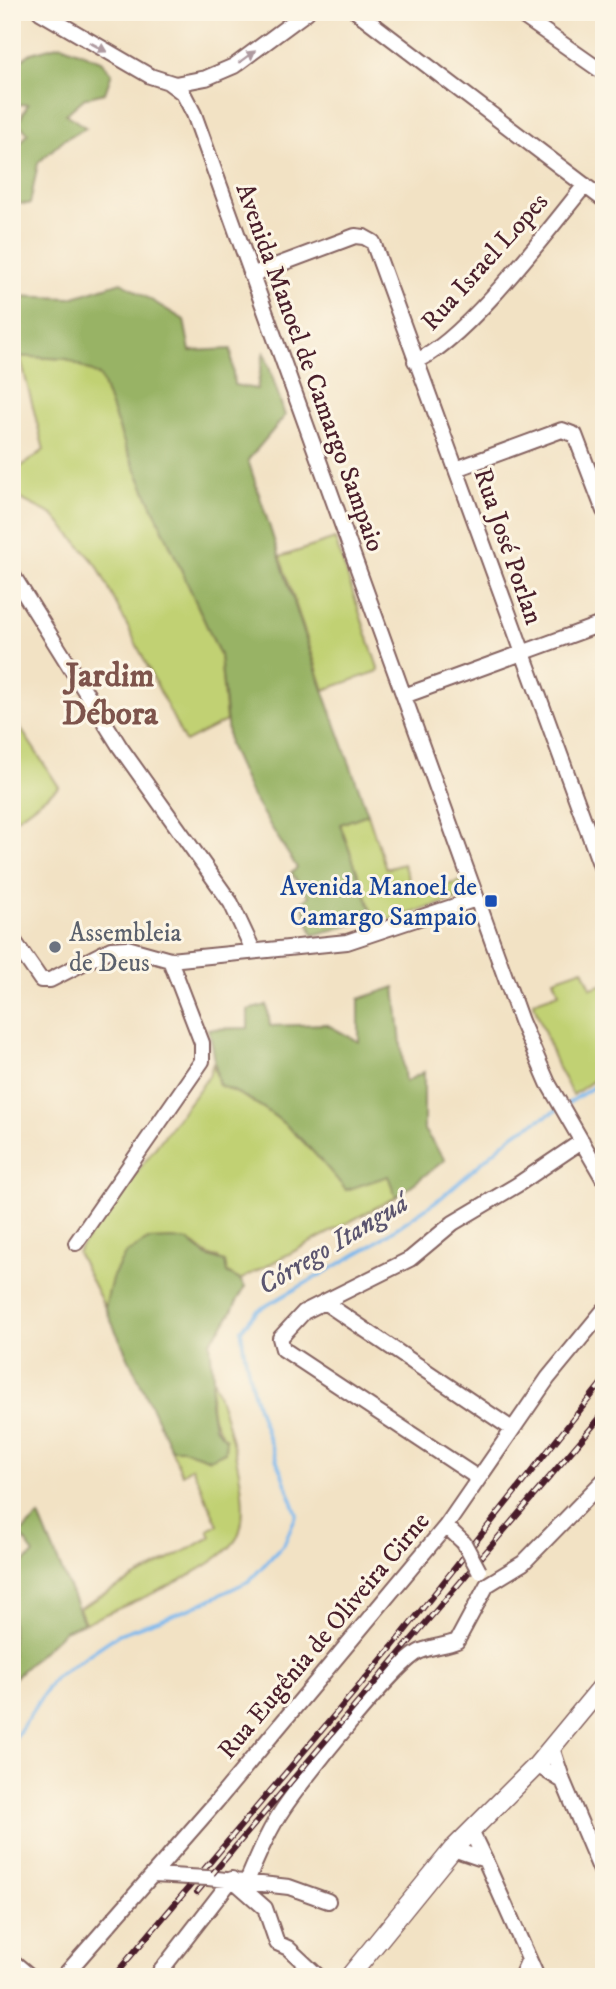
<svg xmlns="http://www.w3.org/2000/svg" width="616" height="1989" viewBox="0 0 616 1989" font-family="'IM FELL DW Pica',serif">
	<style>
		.green { fill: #c1d173; stroke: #86784f; stroke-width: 2 }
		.forest { fill: #98b365; stroke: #716948; stroke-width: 2 }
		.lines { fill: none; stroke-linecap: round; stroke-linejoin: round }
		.stream { stroke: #7bb8ed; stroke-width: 3.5 }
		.minor-casing { stroke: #856361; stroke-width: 18 }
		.tertiary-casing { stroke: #856361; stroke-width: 21 }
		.minor { stroke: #fff; stroke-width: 14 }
		.tertiary { stroke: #fff; stroke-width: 18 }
		.rail-casing { stroke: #4a1f2b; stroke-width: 6 }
		.rail { stroke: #fcf5e5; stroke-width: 3.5; stroke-dasharray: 10; stroke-linecap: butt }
		.minor-bridge-casing { stroke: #856361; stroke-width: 18; stroke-linecap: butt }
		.minor-bridge { stroke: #fff; stroke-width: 14 }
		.oneway { fill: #ae9aa0 }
		.transit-dot { fill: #1a4fb4; stroke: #fcf5e5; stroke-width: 2.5 }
		.worship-dot { fill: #6b7280; stroke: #fcf5e5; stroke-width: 2.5 }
		.labels { text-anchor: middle; stroke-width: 6; stroke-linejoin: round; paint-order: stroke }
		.street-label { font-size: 26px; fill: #4a1f2b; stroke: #fcf5e5 }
		.transit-label { font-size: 26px; fill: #164399; stroke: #fcf5e5; text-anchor: end }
		.worship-label { font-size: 26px; fill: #5b616d; stroke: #fcf5e5; text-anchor: start }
		.water-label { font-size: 28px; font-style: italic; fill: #5b556f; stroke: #fcf5e5 }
		.district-label { font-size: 33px; font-weight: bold; fill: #7e544c; stroke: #fcf5e5 }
	</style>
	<rect width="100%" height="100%" fill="#fcf5e5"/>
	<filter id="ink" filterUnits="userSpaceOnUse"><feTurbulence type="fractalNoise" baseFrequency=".0143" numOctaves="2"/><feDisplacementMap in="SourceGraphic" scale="14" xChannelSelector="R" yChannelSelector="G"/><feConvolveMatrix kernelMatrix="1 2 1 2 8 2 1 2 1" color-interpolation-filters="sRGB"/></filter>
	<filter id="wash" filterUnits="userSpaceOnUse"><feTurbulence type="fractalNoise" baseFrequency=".00686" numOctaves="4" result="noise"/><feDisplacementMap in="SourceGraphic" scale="28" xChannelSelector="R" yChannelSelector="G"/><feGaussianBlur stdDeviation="1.57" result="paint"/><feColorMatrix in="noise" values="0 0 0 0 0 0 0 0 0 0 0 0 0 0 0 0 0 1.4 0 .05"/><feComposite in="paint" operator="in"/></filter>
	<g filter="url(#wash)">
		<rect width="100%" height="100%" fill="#f2e2c4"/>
		<path class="green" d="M20,356l47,3 33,16 26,73 94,207 6,66 -41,21 -88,-177 -44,-50 -41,-20v-22l32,-23z
			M335,539l44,132 -55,19 -44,-133z
			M12,715l47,72 -46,34 -1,-1z
			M368,814l18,55 17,-5 12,31 49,-15 5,15 -93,29 -36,-100z
			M583,969l8,19 13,-4v89l-31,22 -15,-27 -25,-66 26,-9 -5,-14z
			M213,1063l6,22c57,22 89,59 127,105l42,-15 8,22 -156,83 -13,-7 -9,-15c-14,-2 -16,-10 -28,-16 -5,-3 -15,-1 -21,-1 -46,-1 -55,28 -64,67l-28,-56 132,-176z
			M213,1377c11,37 43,126 24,161 -18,32 -117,69 -152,85l-6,-15 132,-71 -3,-7 10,-5 -26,-58 -10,7 -11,-25h12l27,10 16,-20c-18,-18 -16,-37 -13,-62z"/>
		<path class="forest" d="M61,45l40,16 11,12 -7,20 -20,5 -19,16 20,14 -23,12 -25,23 -8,41 -18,-1v-56l4,2 12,-16 -10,-10 10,-19 -16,1v-38l19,-14z
			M121,282l63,38 6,31 41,-2 3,36 23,4 7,-38 21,65 -37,44 70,216 50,138 -28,10 34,95 -61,16 -11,-33 7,-6 -18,-23 6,-5 -46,-73 -22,-50 -9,-90 -94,-207 -26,-72 -33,-17 -55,-3v-60l59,2z
			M395,987l10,95 19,-10v58l21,30 -49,37 -8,-21 -42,14c-38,-46 -70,-83 -127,-105 -5,-19 -4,-37 -11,-56l40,-1v-18l19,-5 3,21 56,-2 33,18v-43z
			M172,1239l17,2 18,15 18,6 2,11 13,7 5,7 -19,34 -16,21 3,35 -3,26 4,24 12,12 -1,13 -15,7 -27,-10h-12l-66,-141 7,-30 13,-24 23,-14z
			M39,1516l45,107 -20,8 -52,49v-118l6,5 16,-13 -14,-20z"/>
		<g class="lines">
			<path class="stream" d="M564,1106l40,-26
				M12,1743l42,-65 65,-44 73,-26 57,-27 35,-37 13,-30c-24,-66 -47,-112 -56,-184l16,-19 112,-64 73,-50 72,-63 43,-24"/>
		</g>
	</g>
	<g filter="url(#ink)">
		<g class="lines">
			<defs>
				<path id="minor" d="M40,12l110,64 25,8 31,-6 28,-12 73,-54
					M357,12l247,188
					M517,12l87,61
					M168,82l15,11 11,21 327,907 27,62 56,97
					M251,275l104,-39 9,1 9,5 231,633
					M415,361c46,-15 136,-134 170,-176
					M456,469l106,-39 13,5 29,76
					M12,574l108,173 111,156 22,47
					M404,696l200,-73
					M12,938l29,42h9l61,-31 16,-1 43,12 177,-18 129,-43
					M76,1243l126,-182v-18l-32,-83
					M324,1302l188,127
					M478,1478l-195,-129 -3,-11 24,-26 106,-53 43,-36 64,-38 65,-44
					M446,1526l18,17
					M537,1765l26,16 -11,-33
					M563,1781l41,97
					M453,1849l32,11 -14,-29
					M485,1860l44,99
					M154,1875l34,2
					M208,1878l81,9 39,14
					M247,1881c11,-25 21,-50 36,-72 17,-26 115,-150 138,-158 12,-5 24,-5 36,-10l30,-56 36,-22 81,-83
					M12,1961l19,16
					M63,1977l154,-176 229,-275 102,-148 56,-68
					M156,1977l76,-98 33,29 12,35 11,5 31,29
					M521,1977l8,-18 8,18"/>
				<path id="tertiary" d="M349,1977l104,-128 84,-84 67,-81"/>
			</defs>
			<use href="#minor" class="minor-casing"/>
			<use href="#tertiary" class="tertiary-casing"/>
			<use href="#minor" class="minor"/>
			<use href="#tertiary" class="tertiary"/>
			<defs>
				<path id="rail" d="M197,1892l407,-479
					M113,1977l279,-330 212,-267"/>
			</defs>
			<use href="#rail" class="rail-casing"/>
			<use href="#rail" class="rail"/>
			<defs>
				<path id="minor-bridge" d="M464,1543l15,28
					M188,1877l20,1"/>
			</defs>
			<use href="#minor-bridge" class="minor-bridge-casing"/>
			<use href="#minor-bridge" class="minor-bridge"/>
		</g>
		<defs><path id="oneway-solid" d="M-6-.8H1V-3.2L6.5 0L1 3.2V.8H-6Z" transform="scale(1.75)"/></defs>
		<g class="oneway">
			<use href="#oneway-solid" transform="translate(98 47) rotate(29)"/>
			<use href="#oneway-solid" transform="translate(247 57) rotate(-36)"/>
		</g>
	</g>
	<rect class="transit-dot" x="484" y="894" width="14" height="14" rx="3.5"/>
	<circle class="worship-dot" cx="55" cy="947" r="7"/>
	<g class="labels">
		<g class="street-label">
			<text transform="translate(484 261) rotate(-48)" y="9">Rua Israel Lopes</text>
			<text transform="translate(311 367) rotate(70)" y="9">Avenida Manoel de Camargo Sampaio</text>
			<text transform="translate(509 546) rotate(71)" y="9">Rua José Porlan</text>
			<text transform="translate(323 1635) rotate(-50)" y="9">Rua Eugênia de Oliveira Cirne</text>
		</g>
		<g class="transit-label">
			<text x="477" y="895">Avenida Manoel de<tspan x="477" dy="30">Camargo Sampaio</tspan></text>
		</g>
		<g class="worship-label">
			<text x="69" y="941">Assembleia<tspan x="69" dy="30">de Deus</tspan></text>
		</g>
		<g class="water-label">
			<text transform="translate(332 1243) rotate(-31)" y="10">Córrego Itanguá</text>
		</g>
		<g class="district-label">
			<text x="110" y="686">Jardim<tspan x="110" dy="38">Débora</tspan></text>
		</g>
	</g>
	<rect width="616" height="1989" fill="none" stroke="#fcf5e5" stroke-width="42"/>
</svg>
